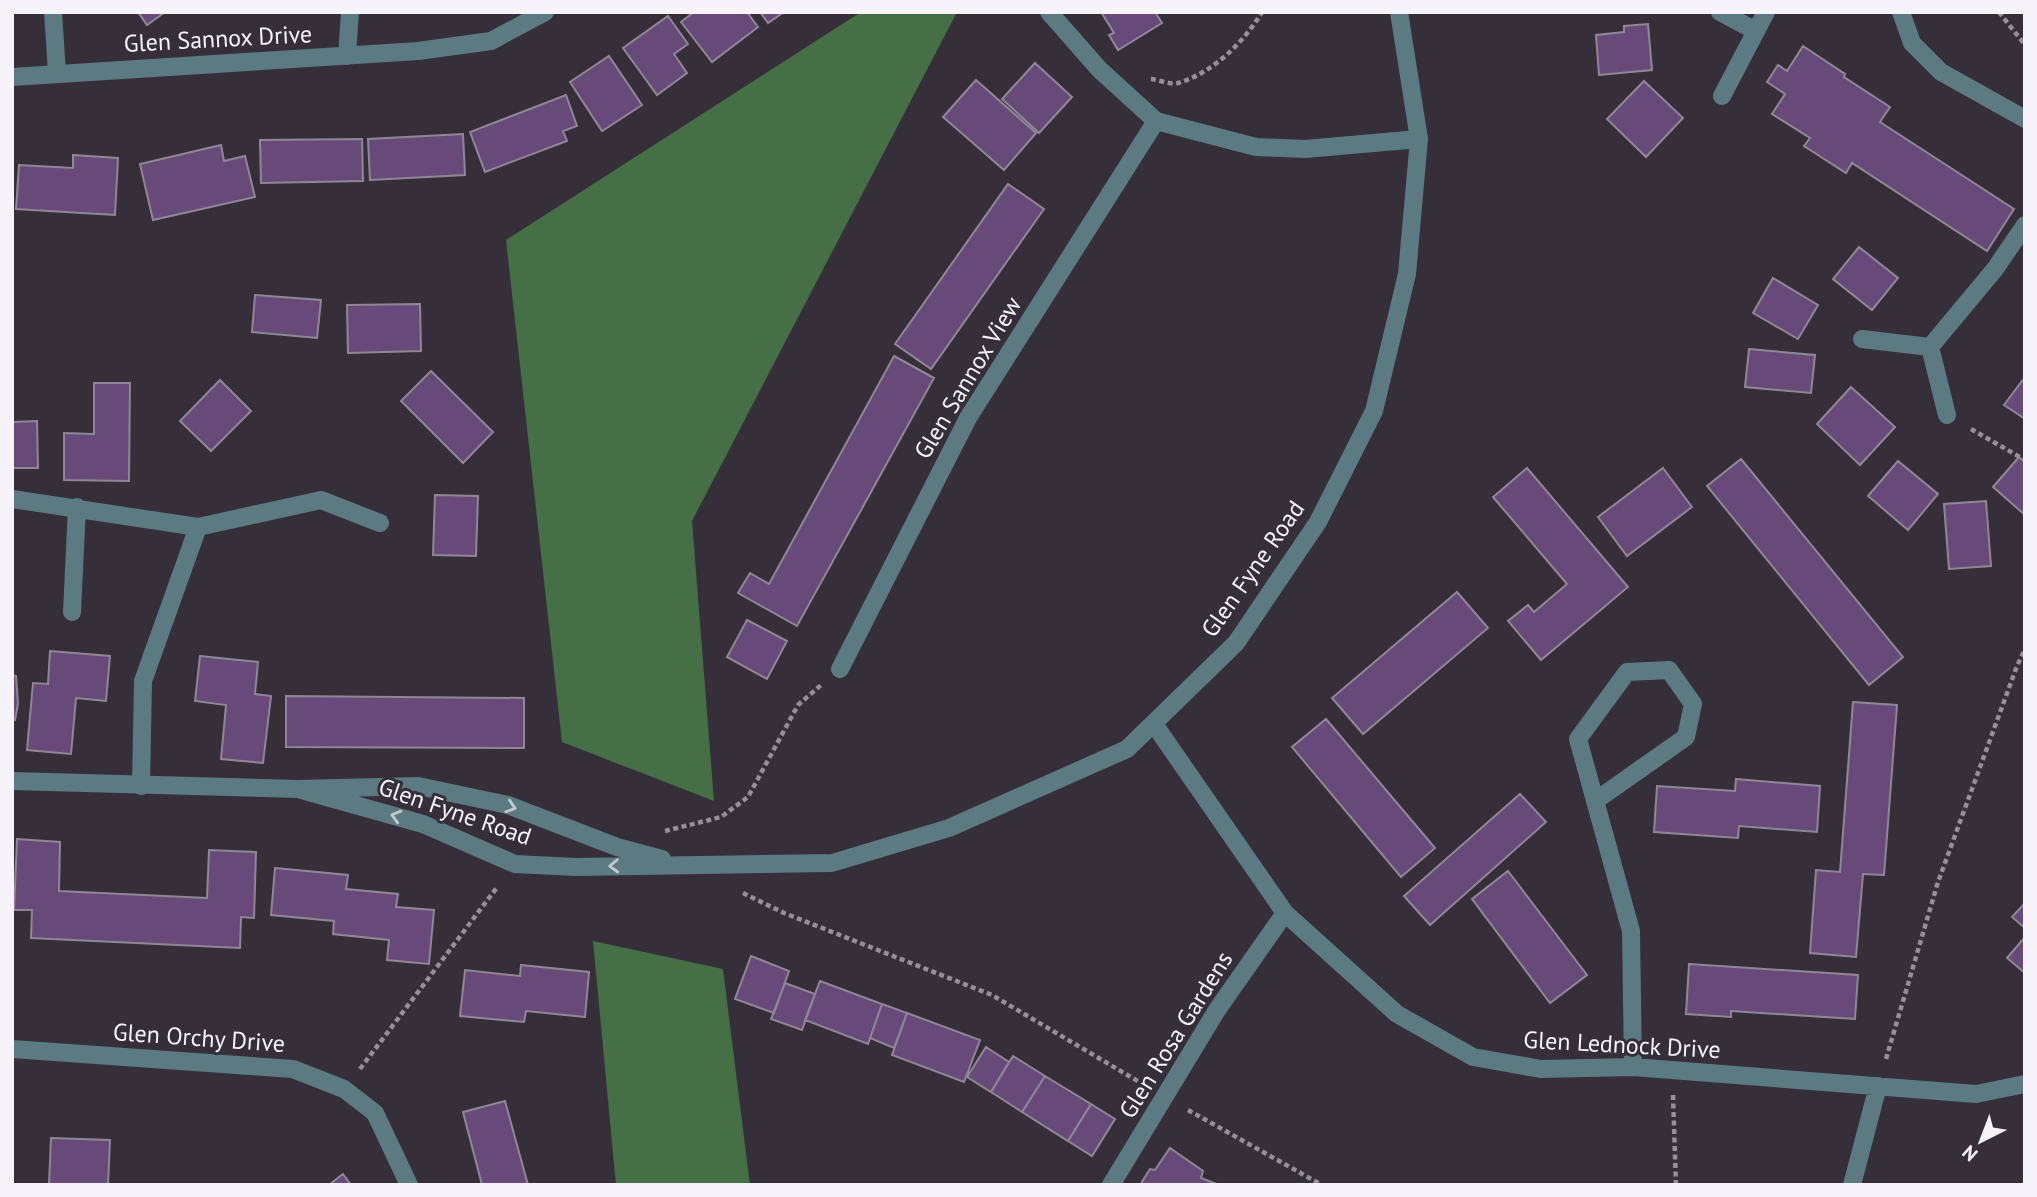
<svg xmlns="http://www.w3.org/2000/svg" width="2037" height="1197" viewBox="0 0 2037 1197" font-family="'PT Sans',sans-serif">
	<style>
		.forest { fill: #456f44 }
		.building { fill: #684a7a; stroke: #8f8795; stroke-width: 2 }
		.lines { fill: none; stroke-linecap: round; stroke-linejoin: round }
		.path { stroke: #958f98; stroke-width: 4.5; stroke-dasharray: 5 3.5; stroke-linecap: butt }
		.minor { stroke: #5c7a82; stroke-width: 18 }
		.tertiary { stroke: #5c7a82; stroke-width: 18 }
		.oneway { stroke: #c1c9d0 }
		.labels { text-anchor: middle; stroke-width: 6; stroke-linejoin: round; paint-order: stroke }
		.street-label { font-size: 24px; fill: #f7f3fa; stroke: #362f3a }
	</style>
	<rect width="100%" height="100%" fill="#362f3a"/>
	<path class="forest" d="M861,12h96l-265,509 22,280 -152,-59 -56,-502z
		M593,941l130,28 27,216h-134z"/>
	<path class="building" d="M138,12h27l-18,13z
		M694,12h53l11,15 -46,35 -31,-40z
		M760,12h24l-16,11z
		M1101,12h54l7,11 -44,27 -9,-15 5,-2z
		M668,16l20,28 -14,10 13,19 -30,22 -34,-47z
		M1648,24l4,46 -53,5 -3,-40 28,-3v-6z
		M1803,46l42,28 -1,3 46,30 -10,15 134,87 -27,42 -135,-88 -6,10 -42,-27 6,-8 -38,-24 13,-20 -18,-12 11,-17 9,6z
		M609,56l33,49 -40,26 -32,-49z
		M1035,63l37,34 -33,36 -37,-34z
		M976,80l60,53 -32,37 -61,-53z
		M1644,81l39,37 -37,39 -39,-38z
		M566,95l11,31 -14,5 4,10 -82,31 -15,-40z
		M463,134l2,41 -95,5 -2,-41z
		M362,139l1,42 -102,2 -1,-43z
		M221,145l3,16 21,-5 10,41 -102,23 -13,-56z
		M73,155l45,3 -3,57 -99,-6 3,-44 54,3z
		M1008,184l36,25 -113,160 -36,-25z
		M1859,247l39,31 -26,32 -39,-31z
		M1773,278l45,27 -20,34 -45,-26z
		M255,295l66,5 -4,38 -65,-6z
		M420,304l1,47 -73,2 -1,-48z
		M1749,349l66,6 -4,38 -66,-6z
		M894,356l40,22 -137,248 -59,-33 12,-20 19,11z
		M431,371l62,61 -30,31 -62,-62z
		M2025,377v42l-21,-14z
		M220,380l31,31 -40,40 -31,-30z
		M94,383h36l-1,98 -65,-1v-47l30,1z
		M1851,387l44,40 -35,38 -43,-41z
		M37,421l1,47h-26v-46z
		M2019,457l6,5v53l-32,-28z
		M1741,459l162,198 -34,28 -162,-199z
		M1898,461l40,33 -30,36 -40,-34z
		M1527,468l101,119 -87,73 -33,-39 20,-16 6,7 33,-28 -74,-87z
		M1663,468l29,39 -65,49 -29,-39z
		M435,495l43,1 -2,60 -43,-1z
		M1986,501l5,65 -42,3 -5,-65z
		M1457,592l31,36 -125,106 -31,-36z
		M747,620l40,21 -20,38 -40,-22z
		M50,651l60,5 -4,45 -30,-3 -5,56 -44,-4 6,-67 15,1z
		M200,656l58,6 -3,32 16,2 -8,67 -42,-4 5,-54 -31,-4z
		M12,675l4,1 2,28 -3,16h-3z
		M286,696l238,2v50l-238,-1z
		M1853,702l44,3 -13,170 -21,-1 -7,83 -46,-4 6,-83 24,2z
		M1326,719l109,129 -34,29 -109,-130z
		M1736,779l84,7 -3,46 -78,-6 -1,12 -84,-6 3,-46 78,5z
		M1520,794l26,28 -116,103 -26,-29z
		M17,839l43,3 -1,49 148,7 2,-48 47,2 -2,66 -13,-1 -1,31 -209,-10 1,-28h-18z
		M275,868l73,7 -2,14 52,5 -2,13 38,3 -5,54 -42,-4 2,-20 -56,-6 1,-13 -63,-6z
		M1508,871l79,104 -37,28 -78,-104z
		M2025,903v25l-13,-11z
		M2025,937v36l-18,-15z
		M751,956l38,15 -15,42 -39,-14z
		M1689,964l169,11 -3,44 -124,-8v6l-45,-3z
		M521,965l68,7 -4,45 -59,-6 -2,11 -64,-6 5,-46 55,6z
		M820,981l62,23 -14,40 -63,-24z
		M785,983l30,11 -13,36 -31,-11z
		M882,1004l25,9 -13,35 -24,-10z
		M907,1013l73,27 -16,42 -72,-27z
		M986,1047l23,15 -18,30 -24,-15z
		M1013,1056l32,20 -23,36 -31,-20z
		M1045,1076l46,28 -23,37 -46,-29z
		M505,1101l23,84h-46l-19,-73z
		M1091,1104l24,15 -23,37 -24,-15z
		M51,1138l59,2 -2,45h-59z
		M1170,1148l33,23 -2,7 18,7h-79l10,-16 5,1z
		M343,1174l8,11h-22z"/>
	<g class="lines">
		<path class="path" d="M1999,12l26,33
			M1151,79c8,1 20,6 27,4 35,-10 66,-41 84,-71
			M1971,429l54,31
			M665,831l56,-14 27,-20 50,-92 23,-20
			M743,893l41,20 208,82 149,88
			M1886,1059l52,-177 79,-216 8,-17
			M360,1069l138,-183
			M1673,1095l3,90
			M1188,1110l134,75"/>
		<path class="minor" d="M53,12l4,61
			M1049,12l50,57 57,52 100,26 49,2 114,-10
			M1720,12l36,19
			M1901,12l11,31 29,29 84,47
			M347,56l3,-44
			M12,77l406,-26 73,-10 54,-29
			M1722,96l44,-84
			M1862,339l68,8 65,-78 30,-44
			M1930,347l17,68
			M12,499l186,28 123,-27 59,23
			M72,612l5,-105
			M840,669l128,-251 188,-297
			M1154,724l131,189 112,101 76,43 68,12 92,-2 343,27 49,-10
			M141,786l2,-105 55,-154
			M1595,801l91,-64 7,-33 -24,-34 -42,2 -49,67 53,192 2,136
			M12,1049l281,20 51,20 31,24 34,72
			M1111,1185l106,-175 68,-97
			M1852,1185l26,-99"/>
		<path class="tertiary" d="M12,781l286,8 120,-3 90,19 109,42 45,12
			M298,789l125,35 92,40 61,3 256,-4 117,-35 178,-79 109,-106 82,-121 56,-111 33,-137 12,-135 -20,-127"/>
	</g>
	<defs><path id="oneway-chevron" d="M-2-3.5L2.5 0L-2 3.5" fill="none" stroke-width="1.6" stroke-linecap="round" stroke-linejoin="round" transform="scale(1.75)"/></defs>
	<g class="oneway">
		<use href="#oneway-chevron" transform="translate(511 807) rotate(18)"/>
		<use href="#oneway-chevron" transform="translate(396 816) rotate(-164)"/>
		<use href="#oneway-chevron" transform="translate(614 866) rotate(178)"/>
	</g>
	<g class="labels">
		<g class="street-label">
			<text transform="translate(218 39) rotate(-3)" y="8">Glen Sannox Drive</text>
			<text transform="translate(968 378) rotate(-59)" y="8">Glen Sannox View</text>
			<text transform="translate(1253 569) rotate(-55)" y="8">Glen Fyne Road</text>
			<text transform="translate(455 812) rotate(19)" y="8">Glen Fyne Road</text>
			<text transform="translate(1176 1035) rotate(-58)" y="8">Glen Rosa Gardens</text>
			<text transform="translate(199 1038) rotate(4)" y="8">Glen Orchy Drive</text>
			<text transform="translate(1622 1045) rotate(3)" y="8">Glen Lednock Drive</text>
		</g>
	</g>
	<rect width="2037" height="1197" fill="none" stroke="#f7f3fa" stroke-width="28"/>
	<g transform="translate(1981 1141) rotate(222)" stroke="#362f3a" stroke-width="5" paint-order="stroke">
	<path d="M0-5L12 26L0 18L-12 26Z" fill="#f7f3fa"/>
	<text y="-10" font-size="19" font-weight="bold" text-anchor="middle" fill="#f7f3fa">N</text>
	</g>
</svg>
